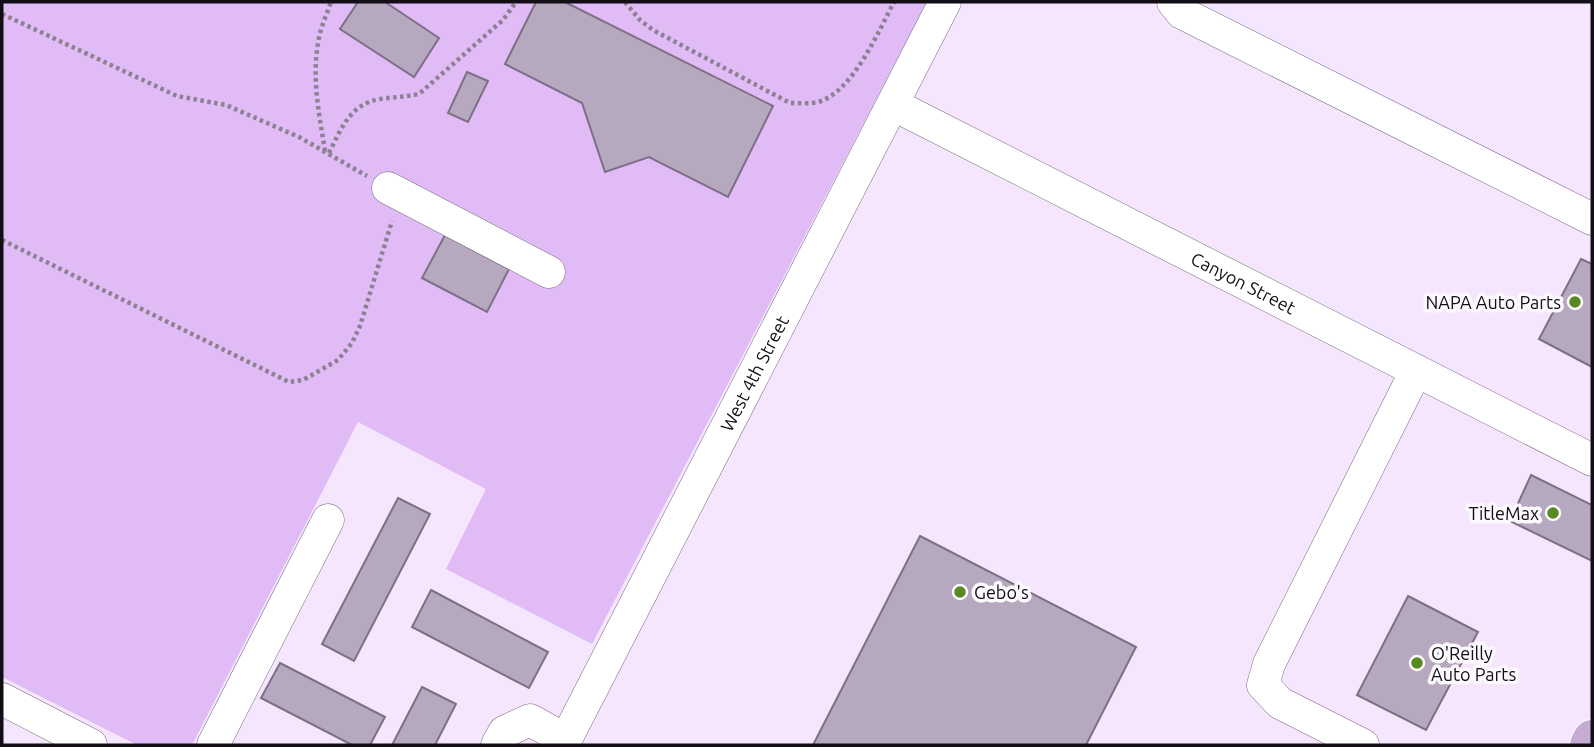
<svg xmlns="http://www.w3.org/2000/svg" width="1594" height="747" font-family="Ubuntu,sans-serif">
<rect width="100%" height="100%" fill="#f5e6fe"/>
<path fill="#e0bbf6" d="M2,2H927L592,644L446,569L486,489L358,422L192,745H137L2,677Z"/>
<g fill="#b6a8bf" stroke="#7d7086" stroke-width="2">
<path d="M358,2H385L439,38L414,77L340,29Z"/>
<path d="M536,2H565L773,106L728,197L649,157L605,172L582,103L505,64Z"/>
<path d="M467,72L488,81L468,122L448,113Z"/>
<path d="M445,235L509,269L487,312L422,278Z"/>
<path d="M1581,259L1592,264V367L1539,339Z"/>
<path d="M1531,475L1592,505V561L1510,521Z"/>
<path d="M398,498L430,514L354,661L322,644Z"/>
<path d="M920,536L1136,647L1086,745H813Z"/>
<path d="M431,590L548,652L529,688L412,627Z"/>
<path d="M1408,596L1478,632L1426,730L1357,695Z"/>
<path d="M280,663L385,717L370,745H352L261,698Z"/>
<path d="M422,687L456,704L435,745H392Z"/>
</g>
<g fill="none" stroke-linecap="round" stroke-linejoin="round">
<g stroke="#796c81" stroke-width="33">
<g id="minor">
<path d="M1173,2L1182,13L1592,219"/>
<path id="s1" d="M894,105L1592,460"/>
<path d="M388,188L549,272"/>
<path d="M2,699L91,745"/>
<path d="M213,745L328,520"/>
<path d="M497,745L504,732L530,720L566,740"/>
<path id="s2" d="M563,745L945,2"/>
<path d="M1363,745L1280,703L1263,685L1269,664L1416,371"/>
</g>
</g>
<g stroke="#fff" stroke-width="40">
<path id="major" d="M1589,745L1592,739"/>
</g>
<g stroke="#8c8192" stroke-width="4.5" stroke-dasharray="3.5 3.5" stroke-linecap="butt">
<path d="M625,2L640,20L653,30L790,103C799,103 809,104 818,102C853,92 878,32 894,2"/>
<path d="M2,14L177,96L226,105L299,137L367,176"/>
<path d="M325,151C319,113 311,76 319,38C321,26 327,14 331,2"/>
<path d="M329,153C341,129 350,104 380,99C393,97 405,97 419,94L503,20L516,2"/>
<path d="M2,240L289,382L303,380L338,360L352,343L360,326L392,221"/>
</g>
<use href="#minor" stroke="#fff" stroke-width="32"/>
<use href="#major" stroke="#c6acd5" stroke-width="38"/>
</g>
<g fill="#578a21" stroke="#fcf9fd" stroke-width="2.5">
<circle cx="1575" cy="302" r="7"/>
<circle cx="1553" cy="513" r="7"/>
<circle cx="960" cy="592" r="7"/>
<circle cx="1417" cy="663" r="7"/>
</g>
<g text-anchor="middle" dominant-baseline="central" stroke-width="7" stroke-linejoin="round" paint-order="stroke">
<g font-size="18" fill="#130e16" stroke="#fcf9fd">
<text stroke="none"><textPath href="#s1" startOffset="392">Canyon Street</textPath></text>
<text stroke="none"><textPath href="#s2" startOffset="418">West 4th Street</textPath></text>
</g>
<g font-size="18" fill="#130e16" stroke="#fcf9fd" text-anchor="end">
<text x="1561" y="302">NAPA Auto Parts</text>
<text x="1539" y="513">TitleMax</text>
<text x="974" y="592" text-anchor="start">Gebo's</text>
<text x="1431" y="653" text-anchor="start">O'Reilly<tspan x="1431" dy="21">Auto Parts</tspan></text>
</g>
</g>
<rect width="1594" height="747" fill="none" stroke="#130e16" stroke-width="7"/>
</svg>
